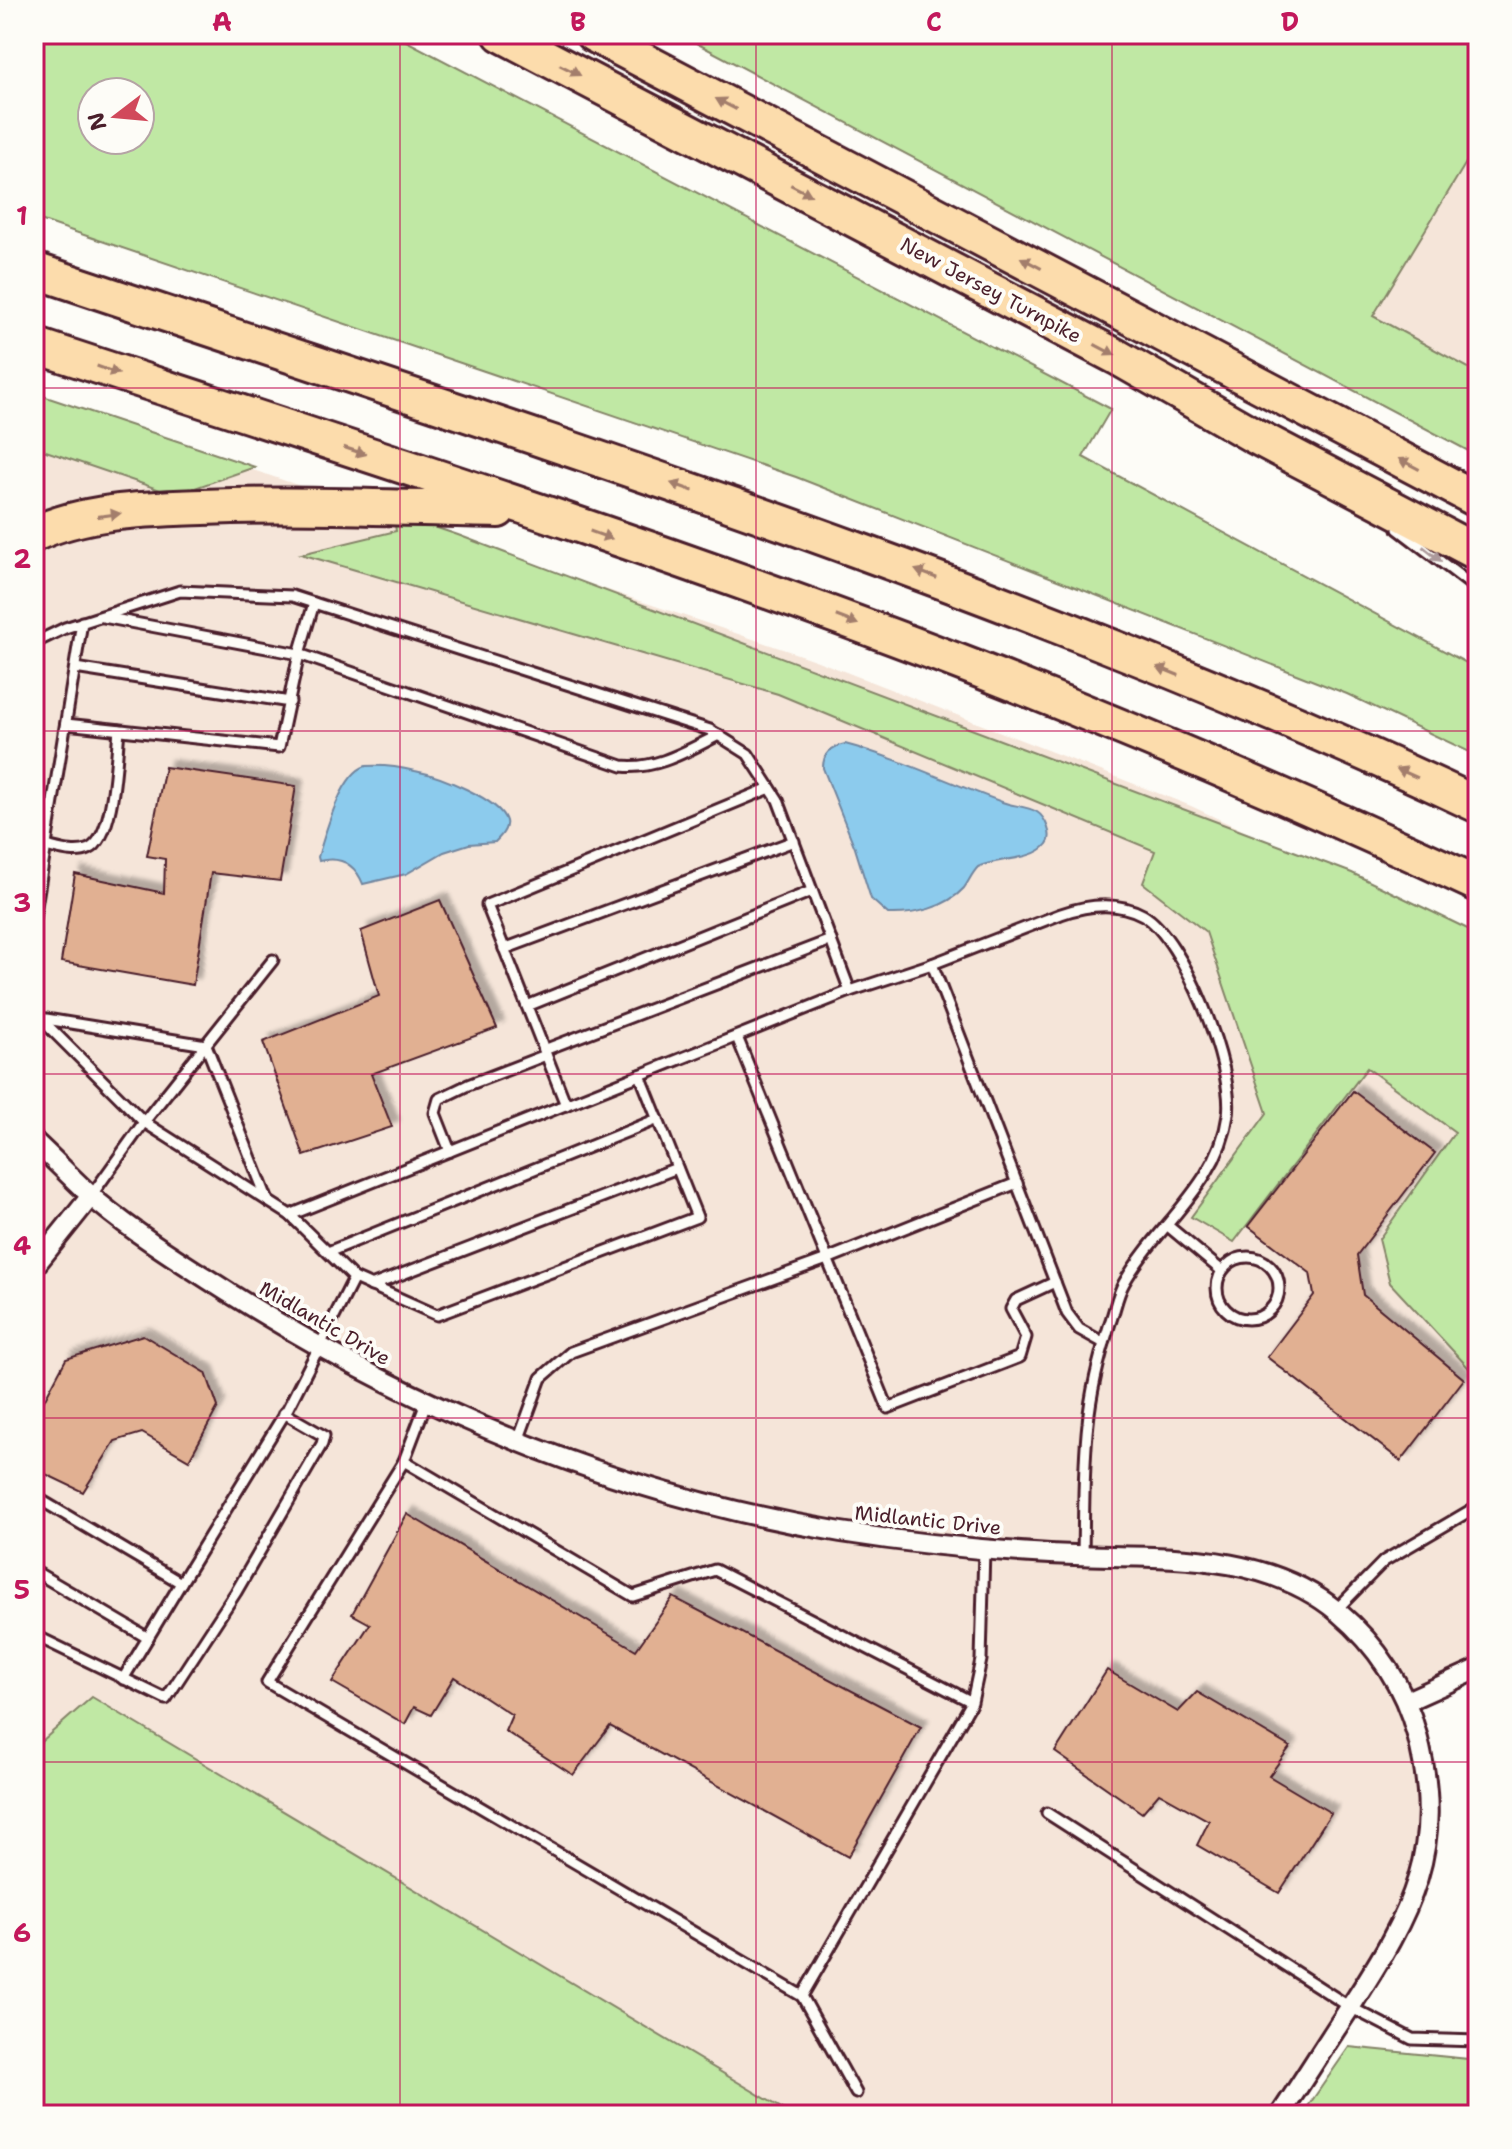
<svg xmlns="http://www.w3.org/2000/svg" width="1512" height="2149" font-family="'Shantell Sans',sans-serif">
<defs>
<filter id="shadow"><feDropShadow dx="7" dy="-7" stdDeviation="2" flood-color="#0004"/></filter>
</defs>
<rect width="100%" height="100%" fill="#fdfcf7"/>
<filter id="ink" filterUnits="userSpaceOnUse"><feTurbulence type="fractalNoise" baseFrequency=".0125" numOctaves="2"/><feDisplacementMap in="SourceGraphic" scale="16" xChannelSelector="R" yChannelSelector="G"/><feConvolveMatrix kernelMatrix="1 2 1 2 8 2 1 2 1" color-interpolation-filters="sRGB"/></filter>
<g filter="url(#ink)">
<g fill="#f5e5d9">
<path d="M1478,143V373L1373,316Z"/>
<path d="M34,396L815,660L1191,806L1478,941V1669L1401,1688L1415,1726L1423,1865L1350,2007L1264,2115H789L92,1697L34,1748Z"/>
</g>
<g fill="#c0e8a4" stroke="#858468" stroke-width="2" fill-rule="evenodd">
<path d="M34,34H393L1111,409L1083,457L1478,669V756L1347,694L796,477L34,218ZM140,92V140H92V92Z"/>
<path d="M679,34H1478V143L1373,316L1478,373V456Z"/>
<path d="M34,393L255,467L175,495L34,447Z"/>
<path d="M393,513L458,535L1352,873L1478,934V1378L1390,1283L1379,1239L1455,1132L1367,1068L1234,1242L1191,1217L1267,1113L1206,932L1143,883L1155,851L778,694L301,554L396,531Z"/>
<path d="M92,1697L793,2115H34V1748Z"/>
<path d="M1349,2047L1478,2060V2115H1302Z"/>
</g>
<g fill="#8ccbed" stroke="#72869f" stroke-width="2">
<path d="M845,744C899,758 949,783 1002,802C1012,806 1027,806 1037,812C1045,817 1054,836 1047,844C1034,861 996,858 978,867C972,873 969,881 964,888C946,908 914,915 888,914L871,899L855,848L823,768C823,753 831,747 845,744Z"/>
<path d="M366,766C382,765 399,767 415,771C437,775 500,799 506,821C508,829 500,837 495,842L469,844L444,852L406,874L363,884C355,864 340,856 319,861L318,857C325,834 341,773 366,766Z"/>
</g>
<g fill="#e1b092" stroke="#4a1f2b" stroke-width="2" filter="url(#shadow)">
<path d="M165,767L296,786L280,881L211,873L193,985L61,962L75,874L164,893L165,859L147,856Z"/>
<path d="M440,900L497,1028L371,1074L392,1127L304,1156L263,1042L379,996L361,931Z"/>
<path d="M1353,1091L1435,1153L1357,1255L1363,1295L1464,1379L1401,1461L1267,1357L1314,1295L1310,1273L1248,1226Z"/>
<path d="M143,1335L206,1373L218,1407L189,1460L142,1433L115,1441L83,1492L37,1470L34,1458V1419L66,1359Z"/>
<path d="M407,1514L636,1650L673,1597L921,1727L848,1857L610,1726L573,1775L505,1731L512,1715L454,1677L431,1715L414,1707L405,1724L332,1682L370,1624L352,1614Z"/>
<path d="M1107,1670L1178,1712L1197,1692L1290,1747L1269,1776L1331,1813L1279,1893L1197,1845L1209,1821L1159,1793L1142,1813L1055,1752Z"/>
</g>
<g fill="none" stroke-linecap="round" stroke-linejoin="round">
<g stroke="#4a1f2b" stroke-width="15">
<g id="lane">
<path d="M1398,529L1478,590"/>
<path d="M103,617L299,654L622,766C657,770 688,750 719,735"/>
<path d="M34,643L65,628L180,591L292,596L710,730L748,754L778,800L850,991"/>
<path d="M75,668L290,702"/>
<path d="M66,724L279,747L299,654L314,603"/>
<path d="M46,846C59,849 76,855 89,849C115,837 116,757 119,730"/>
<path d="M34,919L82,622"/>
<path d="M504,949L794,841"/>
<path d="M932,964L1067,1313L1079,1329L1104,1343"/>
<path d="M527,1006L812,891"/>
<path d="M34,1012L144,1122L290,1215L354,1278L288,1408L181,1583L34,1496"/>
<path d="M40,1018L206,1045L268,1201"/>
<path d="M737,1037L888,1408L1020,1357L1026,1337L1011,1309L1016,1300L1055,1282"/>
<path d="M544,1050L831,940"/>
<path d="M566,1105L487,905L770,788"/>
<path d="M450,1151L435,1113L439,1099L468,1085L546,1055"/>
<path d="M91,1196L144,1122L273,960"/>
<path d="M290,1215L850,991L932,964L1061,914C1087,905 1117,901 1143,915C1184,938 1235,1070 1228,1115C1219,1184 1156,1226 1124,1283C1117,1295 1115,1310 1110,1323C1100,1355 1091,1390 1088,1423C1083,1467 1084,1512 1083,1556"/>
<path d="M1168,1226L1222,1271"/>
<path d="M328,1252L658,1119"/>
<circle cx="1248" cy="1288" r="31"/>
<path d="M354,1278L437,1315L697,1217L640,1075"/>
<path d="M371,1286L677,1168"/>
<path d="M518,1441L541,1378L571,1352L827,1259L1017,1183"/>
<path d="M404,1461L426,1403"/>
<path d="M34,1571L148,1638"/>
<path d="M1336,1610L1384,1561L1478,1506"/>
<path d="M34,1635L166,1699L236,1592L322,1444L324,1436L284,1413"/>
<path d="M123,1679L181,1583"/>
<path d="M972,1702L715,1570L633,1596L404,1461L267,1682L802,1996L972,1702L981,1660L984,1549"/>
<path d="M1047,1813L1350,2007L1412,2039L1478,2041"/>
<path d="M802,1996L856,2093"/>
</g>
</g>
<g stroke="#4a1f2b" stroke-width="24">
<g id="street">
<path d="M34,1141C56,1161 76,1183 99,1203C140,1237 186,1265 231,1294C419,1412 621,1496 841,1532C910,1543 980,1550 1050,1554C1146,1560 1258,1545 1338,1612C1377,1645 1404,1686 1417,1735C1447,1849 1411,1913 1351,2006C1327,2042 1304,2079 1280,2115"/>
<path d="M34,1267L91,1196"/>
<path d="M1407,1701L1478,1669"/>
</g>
</g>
<g stroke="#4a1f2b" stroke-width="40">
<g id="highway">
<path d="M501,34L1117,357L1253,435L1478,553"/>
<path d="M593,34L1478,500"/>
<path d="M34,270C521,433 1013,586 1478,805"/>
<path d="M34,345C348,448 664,548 972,667C1143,734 1312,807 1478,884"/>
<path d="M34,534C85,510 147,509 203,507C301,503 399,508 498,510"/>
</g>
</g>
<use href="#lane" stroke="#fdfcf7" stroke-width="9"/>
<use href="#street" stroke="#fdfcf7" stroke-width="18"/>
<use href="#highway" stroke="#fcdcac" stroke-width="34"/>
</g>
<defs><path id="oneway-solid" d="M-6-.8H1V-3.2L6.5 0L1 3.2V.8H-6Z" transform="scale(2)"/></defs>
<g fill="#a37e6c">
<use href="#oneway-solid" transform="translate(570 70) rotate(27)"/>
<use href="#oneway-solid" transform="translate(726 104) rotate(-152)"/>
<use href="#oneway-solid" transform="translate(801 190) rotate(27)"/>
<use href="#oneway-solid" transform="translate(1031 263) rotate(-152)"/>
<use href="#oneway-solid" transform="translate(1105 350) rotate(28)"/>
<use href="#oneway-solid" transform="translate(108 370) rotate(19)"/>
<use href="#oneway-solid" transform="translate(355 451) rotate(18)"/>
<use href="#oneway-solid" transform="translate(1409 464) rotate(-152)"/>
<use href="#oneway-solid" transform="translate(682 487) rotate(-161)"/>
<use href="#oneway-solid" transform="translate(109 515) rotate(-8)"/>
<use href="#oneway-solid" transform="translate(601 535) rotate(19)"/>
<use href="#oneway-solid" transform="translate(926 574) rotate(-159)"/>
<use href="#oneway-solid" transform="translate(847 620) rotate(21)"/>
<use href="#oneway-solid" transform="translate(1168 671) rotate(-158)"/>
<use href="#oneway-solid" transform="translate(1407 773) rotate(-156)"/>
</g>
<use fill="#ac999b" href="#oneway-solid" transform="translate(1432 554) rotate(38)"/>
</g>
<path fill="none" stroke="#c2185b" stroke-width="2" stroke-opacity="0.55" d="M400,34V2115M756,34V2115M1112,34V2115M34,388H1478M34,731H1478M34,1074H1478M34,1418H1478M34,1762H1478"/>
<g text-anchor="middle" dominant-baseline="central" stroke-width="8" stroke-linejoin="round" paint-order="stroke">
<g font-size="20" fill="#4a1f2b" stroke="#fdfcf7">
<text transform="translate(991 290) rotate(28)">New Jersey Turnpike</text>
<text transform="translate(325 1323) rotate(30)">Midlantic Drive</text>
<text transform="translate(928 1520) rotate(6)">Midlantic Drive</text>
</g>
</g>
<rect width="1512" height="2149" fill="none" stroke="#fdfcf7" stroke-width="88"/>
<g transform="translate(116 116) rotate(254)"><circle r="38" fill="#fdfcf7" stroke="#b5a4a5" stroke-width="2"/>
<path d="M0-6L14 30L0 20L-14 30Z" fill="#d1495b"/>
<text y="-12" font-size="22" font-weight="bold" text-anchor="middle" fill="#4a1f2b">N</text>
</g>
<rect x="44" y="44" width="1424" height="2061" fill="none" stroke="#c2185b" stroke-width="3"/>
<g font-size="26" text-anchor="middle" font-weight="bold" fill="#c2185b">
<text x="222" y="31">A</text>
<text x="578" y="31">B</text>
<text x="934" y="31">C</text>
<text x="1290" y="31">D</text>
<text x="22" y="225">1</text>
<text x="22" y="568">2</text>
<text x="22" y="912">3</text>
<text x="22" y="1255">4</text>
<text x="22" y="1599">5</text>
<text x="22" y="1942">6</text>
</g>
</svg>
